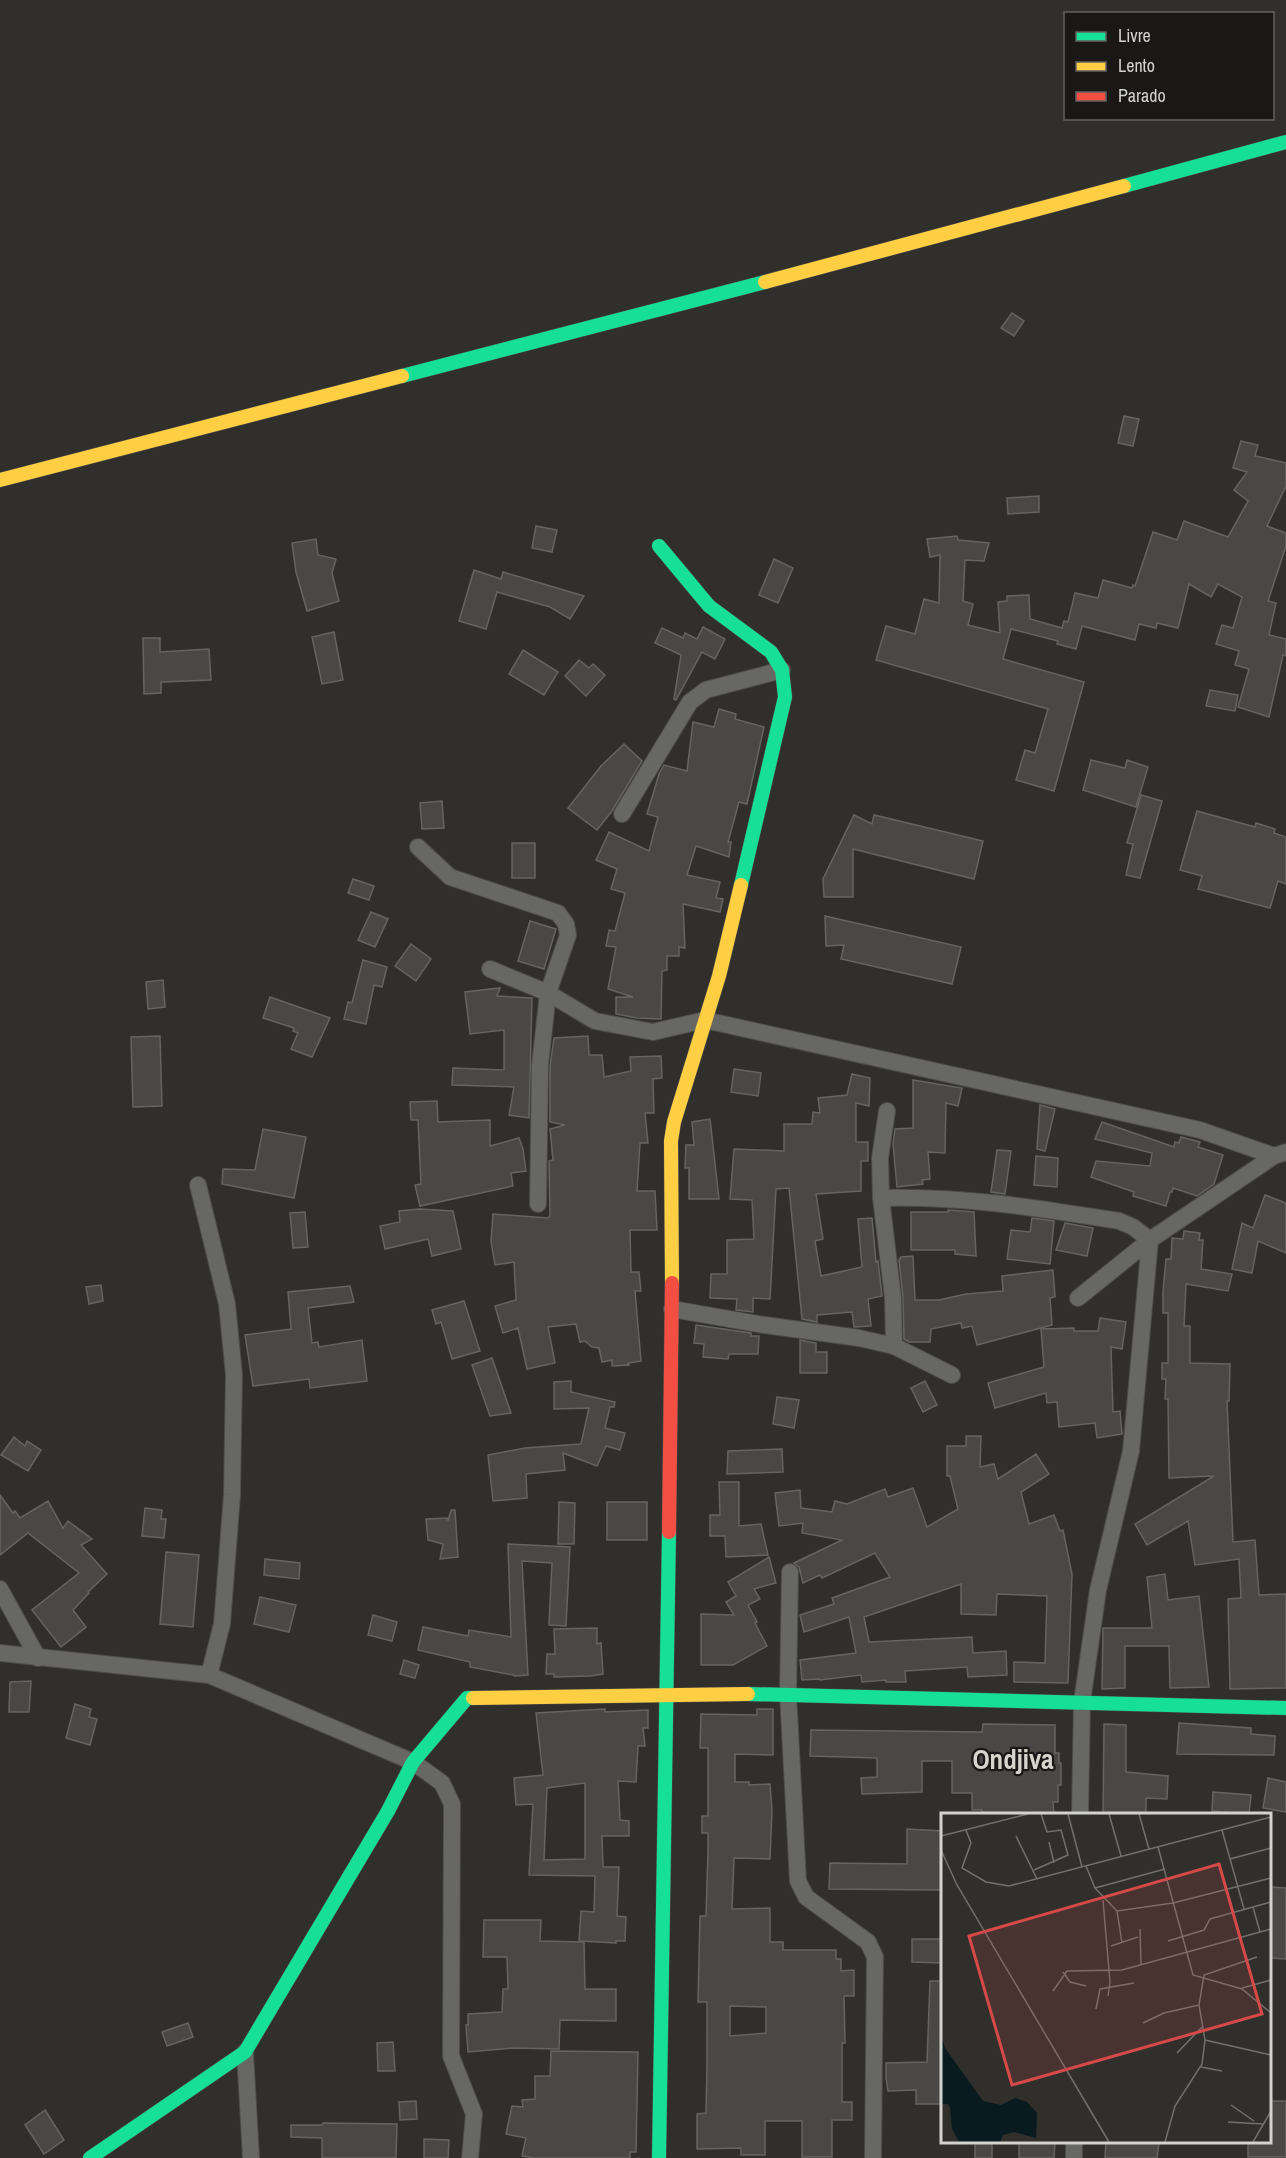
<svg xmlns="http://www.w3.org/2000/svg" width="1286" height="2158" font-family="'Archivo Narrow',sans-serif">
<rect width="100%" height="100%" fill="#302f2c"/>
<g fill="#494846" stroke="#656461" stroke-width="1.5" fill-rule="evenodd">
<path d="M1012,313L1024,321L1014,336L1001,328Z"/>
<path d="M1124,416L1139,419L1133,446L1118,443Z"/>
<path d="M1241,441L1258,445L1255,456L1286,463V486L1267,526L1286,533V546L1268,601L1276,603L1269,635L1286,639V656L1283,655L1269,717L1238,707L1249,669L1235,665L1239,651L1216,644L1222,625L1233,628L1242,597L1218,584L1211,597L1189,584L1178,628L1157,623L1156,628L1139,624L1135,640L1082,626L1076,649L1057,644L1058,641L1011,629L1003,659L1084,682L1054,791L1016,780L1025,750L1035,753L1048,709L876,660L886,626L915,634L924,599L939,603L940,555L930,557L927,539L957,536L958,540L989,543L984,561L965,560L963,601L973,604L968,625L1000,633L998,602L1007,601V596L1029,595L1030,619L1062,628L1064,621L1068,622L1075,593L1098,598L1103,580L1132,588L1133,585L1135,586L1153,532L1177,540L1184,521L1228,537L1248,501L1234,490L1247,472L1233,468Z"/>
<path d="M1039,496V512L1008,514L1007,498Z"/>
<path d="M536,526L557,530L552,552L532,548Z"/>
<path d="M316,539L318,555L336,559L332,573L339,601L307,611L296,572L292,543Z"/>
<path d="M774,559L793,568L778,603L759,595Z"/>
<path d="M474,570L501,579L503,572L584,596L570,619L550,607L497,592L486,629L459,621Z"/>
<path d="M703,627L725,639L715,659L702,652L676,700L674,699L681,655L655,643L662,628L683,638L685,633L697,639Z"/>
<path d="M334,632L343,680L322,684L312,637Z"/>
<path d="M143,638H160V652L209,649L211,680L161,682V693L144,694Z"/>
<path d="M523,650L558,672L544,695L509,674Z"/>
<path d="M579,660L589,668L593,664L605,675L586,696L565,676Z"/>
<path d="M1210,690L1238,695L1235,711L1206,706Z"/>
<path d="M719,709L736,714L735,719L764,727L747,804L739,802L728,842H731L729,857L696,846L687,875L720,882L716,898L723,899L720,912L683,904L685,948L679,947V956H667V970L662,971L661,1019L637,1018L616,1014V997H633L608,989L616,947L606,946L609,930L615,931L625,893L611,889L617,869L596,860L609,832L649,851L658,817L647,814L659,774L664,765L687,771L693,722L714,727Z"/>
<path d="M624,744L642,761L612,811L597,830L568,808L601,766Z"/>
<path d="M1091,760L1125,768L1127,760L1148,767L1136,807L1083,790Z"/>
<path d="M1141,795L1162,801L1140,878L1126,875L1133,844L1127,843Z"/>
<path d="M442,801L444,828L422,829L420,803Z"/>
<path d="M1197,811L1255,827L1256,823L1275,829L1274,833L1286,837V884L1278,881L1270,908L1198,889L1202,876L1180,870Z"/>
<path d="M854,815L872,824L874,815L983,841L974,879L853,849V897H824L823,879Z"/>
<rect x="512" y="843" width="23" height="35"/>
<path d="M353,879L374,886L369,900L348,893Z"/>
<path d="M371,912L388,919L375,947L358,940Z"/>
<path d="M825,916L961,947L952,984L841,959L844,945L826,946Z"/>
<path d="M530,921L556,929L544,969L518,961Z"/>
<path d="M411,944L431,959L416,981L395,966Z"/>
<path d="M363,960L387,967L382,987L374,985L366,1024L344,1019L348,1002L352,1003Z"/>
<path d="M163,980L165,1007L148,1009L146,982Z"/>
<path d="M500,988L497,996L532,998L529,1118L509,1115L514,1087L452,1085L453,1068L504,1070V1030L470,1034L465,992Z"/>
<path d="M270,997L330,1018L312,1057L291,1049L298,1033L293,1031L294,1028L263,1018Z"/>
<path d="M160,1036L162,1106L133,1107L131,1037Z"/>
<path d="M588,1036L589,1055H602L604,1077L631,1071L630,1057L661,1056L662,1078L653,1079L654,1113H645L648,1143H640L637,1191H655L657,1230H630L631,1272H639L641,1291H635L641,1361L628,1363L629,1365L612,1366V1360L602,1362L599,1348L592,1347L585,1341L580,1342L576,1324L548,1327L555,1363L527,1369L518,1328L503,1333L495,1306L516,1300L514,1262L495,1265L491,1241L493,1214L548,1218L550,1216L549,1161L553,1160L550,1129L565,1125L550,1122V1066L554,1038Z"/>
<path d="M734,1069L761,1073L758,1096L731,1092Z"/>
<path d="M852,1074L870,1078L869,1106L856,1103V1142H868V1161H861V1191L816,1194L823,1239L815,1241L821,1276L862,1267L858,1219L872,1218L876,1262L878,1261L882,1296L868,1299L871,1326L854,1327L852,1312L817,1315V1322L802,1319L789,1188L776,1189L770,1299L753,1298V1312L736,1310L737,1299L710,1298L711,1274H727V1240L754,1239L752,1200L730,1199L734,1149L784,1151V1124H812L813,1112L820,1113L818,1098L847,1095Z"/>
<path d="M913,1080L962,1088L958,1106L946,1103L945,1153L928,1152L930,1179L922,1180L923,1184L897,1187L893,1144L895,1129L913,1128Z"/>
<path d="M437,1101L438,1122L490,1120V1146L519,1138L523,1149L526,1171L511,1173L513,1186L420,1206L415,1185L421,1184L418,1120H411L410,1102Z"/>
<path d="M1040,1105L1055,1109L1045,1151L1037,1149Z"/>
<path d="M710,1119L719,1199H689V1168H685L686,1145H694L692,1122Z"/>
<path d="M1102,1122L1174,1147L1175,1142L1179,1143L1181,1137L1200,1142L1198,1147L1223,1155L1214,1184L1197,1196L1173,1188L1172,1192H1170L1166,1206L1133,1196L1134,1192L1091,1177L1096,1161L1150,1166L1152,1153L1095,1139Z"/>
<path d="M263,1129L306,1137L294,1198L222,1184L223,1169L255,1170Z"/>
<path d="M997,1150L1011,1151L1005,1194L991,1192Z"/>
<path d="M1036,1156L1058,1158L1057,1187L1034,1185Z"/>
<path d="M1265,1195L1286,1203V1253L1258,1241L1252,1273L1232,1269L1242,1223L1253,1228Z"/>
<path d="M419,1209L453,1211L461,1249L432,1256L428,1239L385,1249L380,1226L400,1222L399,1211Z"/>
<path d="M948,1210L974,1212L976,1256L955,1254V1250H911V1212H948Z"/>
<path d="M305,1212L308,1247L293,1248L290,1213Z"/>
<path d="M1032,1218L1054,1221L1050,1264L1007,1259L1011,1230L1030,1232Z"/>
<path d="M1065,1223L1093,1228L1087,1256L1056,1250Z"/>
<path d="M1184,1231L1200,1233L1199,1240H1203L1201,1269L1232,1274L1228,1291L1186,1284L1184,1326H1190V1363L1230,1364L1229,1401H1227L1233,1542L1255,1540L1259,1595L1286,1594V1688L1230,1689L1228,1599L1241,1598L1239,1559L1195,1565L1188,1521L1147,1545L1135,1524L1214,1476L1169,1478L1168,1399H1165L1166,1379H1162V1363H1168V1313H1163V1292L1166,1259H1171L1172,1238L1183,1239Z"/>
<path d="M913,1256L915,1300H939L966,1294L1003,1291L1002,1276L1053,1270L1055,1297L1050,1298L1052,1325L977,1345L972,1326L962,1328L961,1323L931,1329L930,1342H909L904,1339L903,1298L899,1260L901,1257Z"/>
<path d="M101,1285L103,1301L89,1304L86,1287Z"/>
<path d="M350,1286L354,1302L308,1308L312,1343L318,1342L319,1347L362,1340L367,1381L310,1388L309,1379L253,1386L245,1335L291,1329L288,1292Z"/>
<path d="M464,1301L480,1351L452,1359L441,1322L436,1324L432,1310Z"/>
<path d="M1100,1318L1126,1322L1122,1349L1111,1347L1113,1412L1120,1411L1122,1434L1097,1438L1095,1423L1059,1427L1057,1402L1047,1403L1046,1393L995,1408L988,1383L1044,1367L1041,1329L1074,1328V1331H1098Z"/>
<path d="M696,1325L751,1333V1336H759L758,1354H729L728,1359L703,1357L704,1344L694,1343Z"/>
<path d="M800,1340L816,1343V1352H827V1373H800Z"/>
<path d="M492,1358L511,1413L490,1416L472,1365Z"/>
<path d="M571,1381V1392L615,1402L614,1407H610L605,1428L625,1433L620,1450L606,1446L597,1466L563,1453L565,1470L526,1474L527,1498L493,1501L488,1455L525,1448L581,1444L589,1408L554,1409V1382Z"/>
<path d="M925,1381L937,1405L923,1412L911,1388Z"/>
<path d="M777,1397L799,1400L794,1428L773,1424Z"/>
<path d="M966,1436H981L980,1467L994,1464L998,1479L1036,1454L1049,1474L1021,1492L1029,1524L1054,1515L1060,1531L1063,1530L1072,1574L1068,1683L1014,1682V1662L1045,1663L1047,1596L997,1594L996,1615L961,1614V1584L864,1617L869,1642L972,1637L973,1653L1006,1651L1007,1675L968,1677L967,1667L905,1671L906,1682H886V1680L862,1682L861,1675L820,1680L819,1679L802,1680L800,1660L856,1653L849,1617L804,1632L800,1615L834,1604L832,1598L890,1577L875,1553L822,1578L820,1575L803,1583L799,1567L794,1563L842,1540L802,1533L803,1523L779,1526L775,1493L800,1490L801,1508L832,1512L835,1501L847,1504L885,1489L888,1497L913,1488L927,1527L958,1509L950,1476H947V1446H966Z"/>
<path d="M14,1437L25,1446L27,1441L41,1450L28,1471L1,1455Z"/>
<path d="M782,1449L783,1472L727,1474L728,1451Z"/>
<path d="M719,1482H739V1526L761,1524L768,1555L726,1557L725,1536H710V1515H720Z"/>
<path d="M0,1495L13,1513L15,1511L20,1518L48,1501L63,1528L68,1521L92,1539L81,1545L107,1574L88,1592L89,1593L73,1610L86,1627L61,1647L32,1610L79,1573L28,1533L0,1555Z"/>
<path d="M559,1502L575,1503L574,1544H558Z"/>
<rect x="607" y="1502" width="40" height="38"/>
<path d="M145,1508L162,1510L161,1519H166L164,1538L142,1536Z"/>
<path d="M451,1510H455L458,1557L440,1559L443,1544L428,1540L426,1519L448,1518V1521Z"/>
<path d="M508,1544L570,1547L566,1626L549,1625L552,1563L522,1561L528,1675L514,1676L513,1675L470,1667V1662L418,1650L423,1627L468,1636L469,1630L511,1637Z"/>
<path d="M166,1552L199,1555L193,1627L160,1624Z"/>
<path d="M769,1557L776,1583L754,1589L760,1599L748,1605L757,1622L755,1623L767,1646L733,1665H701V1614L734,1615L726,1602L736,1596L728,1582Z"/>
<path d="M265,1559L300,1563L299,1579L264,1575Z"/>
<path d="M1165,1574L1168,1600L1199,1596L1209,1687L1170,1688L1169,1646H1125V1688L1102,1689L1103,1628H1152L1147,1577Z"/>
<path d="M260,1597L296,1605L289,1632L254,1624Z"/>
<path d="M373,1615L397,1622L392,1641L368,1635Z"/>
<path d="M597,1628V1644L601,1643L603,1674L590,1676L554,1677V1674H546L547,1654H555L554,1629Z"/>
<path d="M404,1660L419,1665L415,1678L400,1674Z"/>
<path d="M31,1681L29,1712H9L10,1682Z"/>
<path d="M75,1704L91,1709L89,1717L97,1719L90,1745L66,1738Z"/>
<path d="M605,1709V1712L648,1710V1728H643L645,1746H638L636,1782L618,1781L620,1820L629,1821V1836H602L603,1867H619L617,1916L626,1917L625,1941H616V1943L579,1941L581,1911L594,1912L595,1876L529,1875L533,1804L516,1805L514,1778L543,1775L536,1713ZM585,1783V1859L544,1860L547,1788Z"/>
<path d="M757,1709H773V1755L735,1754V1782H749V1785L770,1784L772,1810L770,1859L734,1858L732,1909L770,1908V1942H783V1950H836V1959H841V1971L854,1970V1996H844L845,2043H842V2102H852V2120H832V2157H802V2121H765V2155H741V2148L697,2149V2114L706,2113L707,2064V2002H698L700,1916H706L708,1851V1833H702V1816H708V1748H700L701,1714L757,1715ZM730,2006L766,2007V2033L730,2036Z"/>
<path d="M1179,1723L1251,1728V1734L1275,1736L1274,1755L1177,1754Z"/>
<path d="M983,1724L1055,1725V1753H1059V1763H1061V1785H1058V1802H1053L1054,1815H982V1810H972V1793H952V1761H922V1792L862,1794L861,1778L877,1777V1758L810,1756L811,1730L982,1732Z"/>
<path d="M1104,1724L1126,1725V1772L1168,1776L1167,1799L1146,1798V1815H1103Z"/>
<path d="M1268,1778L1286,1782V1812L1263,1808Z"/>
<path d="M1213,1792L1251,1795L1249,1814L1212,1811Z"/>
<path d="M907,1829L942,1831V1890L829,1889L830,1863L907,1864Z"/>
<path d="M1269,1887L1286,1888V1959L1269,1958Z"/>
<path d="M484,1920H541L540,1941L584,1942L585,1989H616V2021L560,2020L559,2049L513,2048L468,2052L466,2025H468V2014L502,2012L503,1989H508L507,1957H483Z"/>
<path d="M912,1939H942V1963L912,1962Z"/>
<path d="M930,1981H942V2104H916V2090L888,2091L886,2078V2063L927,2062Z"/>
<path d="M188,2023L193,2037L167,2046L162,2032Z"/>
<path d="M393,2042L395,2071H378L377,2043Z"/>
<path d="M551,2051L638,2052L636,2152H630V2158H534L522,2156L526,2138L506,2134L512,2106L523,2107L522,2100L535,2099V2076H550Z"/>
<path d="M416,2101L417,2119L400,2120L399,2102Z"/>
<path d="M1269,2101H1286V2157H1248V2142H1269Z"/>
<path d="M45,2110L64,2140L44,2154L25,2125Z"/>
<path d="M323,2123L397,2124L396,2158H322V2138L291,2137V2125H322Z"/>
<path d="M424,2139L449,2140L448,2158H424Z"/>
<rect x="975" y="2142" width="17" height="16"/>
<path d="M1019,2142H1055L1054,2158H1019Z"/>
<path d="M1106,2142H1159L1157,2158H1105Z"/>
</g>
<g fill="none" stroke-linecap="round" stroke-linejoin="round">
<g stroke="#4d4c49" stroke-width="18">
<g id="street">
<path d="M622,814L690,702L706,690L782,670"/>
<path d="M418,847L450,877L558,913L566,924L568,935L548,993L540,1065L538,1204"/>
<path d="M490,969L548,993L595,1021L653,1032L705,1020L1200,1130L1274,1156"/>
<path d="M887,1111L880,1158L881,1198L893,1298L894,1346"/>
<path d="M198,1185L227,1304L234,1375L232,1495L222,1624L209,1675"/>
<path d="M881,1198C964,1196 1038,1208 1119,1221L1133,1227L1150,1240L1078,1298"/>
<path d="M672,1309L758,1324L859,1338L894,1346L952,1375"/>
<path d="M790,1572L788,1694L798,1881L806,1897L868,1942L875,1957L873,2158"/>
<path d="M0,1589L38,1658"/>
<path d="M0,1653L209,1675L413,1762L442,1783L452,1804L451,2056L474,2114L470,2158"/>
<path d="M1080,1814L1082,1702L1098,1590L1131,1451L1150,1240L1274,1156L1286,1152"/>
<path d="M245,2052L251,2158"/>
<path d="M1074,2158V2142"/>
</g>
</g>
<g stroke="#4d4c49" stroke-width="15">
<g id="fast">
<path d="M1124,186L1286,142"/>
<path d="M402,376L765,282"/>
<path d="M659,546L709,606L771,652L782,670L785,697L741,885"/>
<path d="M748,1694L1286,1708"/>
<path d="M90,2158L245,2052L388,1811L413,1762L467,1698H473"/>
<path d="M659,2158L669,1532"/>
</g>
</g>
<g stroke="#4d4c49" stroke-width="15">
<g id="slow">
<path d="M765,282L1124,186"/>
<path d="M0,480L402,376"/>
<path d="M672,1283L671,1141L674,1122L719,976L741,885"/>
<path d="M473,1698L748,1694"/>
</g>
</g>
<g stroke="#4d4c49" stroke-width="15">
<path id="jam" d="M669,1532L672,1283"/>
</g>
<use href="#street" stroke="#676765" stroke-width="16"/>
<use href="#fast" stroke="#16e098" stroke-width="14"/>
<use href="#slow" stroke="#ffcf43" stroke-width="14"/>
<use href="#jam" stroke="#f24e42" stroke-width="14"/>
</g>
<g text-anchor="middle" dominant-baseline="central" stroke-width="4.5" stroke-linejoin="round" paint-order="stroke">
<g font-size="27" font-weight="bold" fill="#d6d5cd" stroke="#191816">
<text x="1013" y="1759">Ondjiva</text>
</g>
</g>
<g transform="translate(941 1813)">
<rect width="330" height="330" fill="#302f2c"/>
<path d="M0,222L4,235L42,288L60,292L74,285L86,289L96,300L95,325L73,319L62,322L59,329H18L11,316L9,295L7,291H0Z" fill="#0a1b1f"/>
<path fill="none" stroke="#71706d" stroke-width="1.5" d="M127,1L141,54M168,1L180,43M198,1L208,36M25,17L30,30L21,55L45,69L68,73L330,4M281,17L303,96M0,23L87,1M75,23L96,66M108,29L113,50M217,34L252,162L301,176L330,200M0,37L16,72L168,329M289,46L330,35M145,53L154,75L176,98L232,90L330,65M93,57L127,42L120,17L106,19L100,1M154,75L224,56M162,87L169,169L167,183M312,94L319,119M176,98L181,130M199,116L200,151M227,128L263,117L269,106L330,89M170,133L197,124M122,159L129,169L145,173M301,175L330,167M112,178L126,158L181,157L330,116M155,196L159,176L193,170M202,210L223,200L258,192M264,227L330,242M236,240L262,213M260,254L281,258M290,292L313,308M287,309L322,311M224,329L234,293L261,251L264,227L258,192L263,162L316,144M312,329L330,298"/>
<path fill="#d54a49" fill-opacity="0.15" stroke="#d54a49" stroke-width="3" d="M278,51L321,201L71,272L28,123Z"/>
<rect width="330" height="330" fill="none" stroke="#d2d2ce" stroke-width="3"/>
</g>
<rect x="1064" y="12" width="210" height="108" fill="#191816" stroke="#636260" stroke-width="1.5"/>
<rect x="1076" y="32" width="30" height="9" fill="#16e098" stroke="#636260" stroke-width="1.5"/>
<text x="1118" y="42" font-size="18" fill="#d2d2ce">Livre</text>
<rect x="1076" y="62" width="30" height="9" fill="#ffcf43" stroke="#636260" stroke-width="1.5"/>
<text x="1118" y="72" font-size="18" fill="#d2d2ce">Lento</text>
<rect x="1076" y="92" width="30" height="9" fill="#f24e42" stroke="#636260" stroke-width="1.5"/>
<text x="1118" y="102" font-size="18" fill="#d2d2ce">Parado</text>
</svg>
